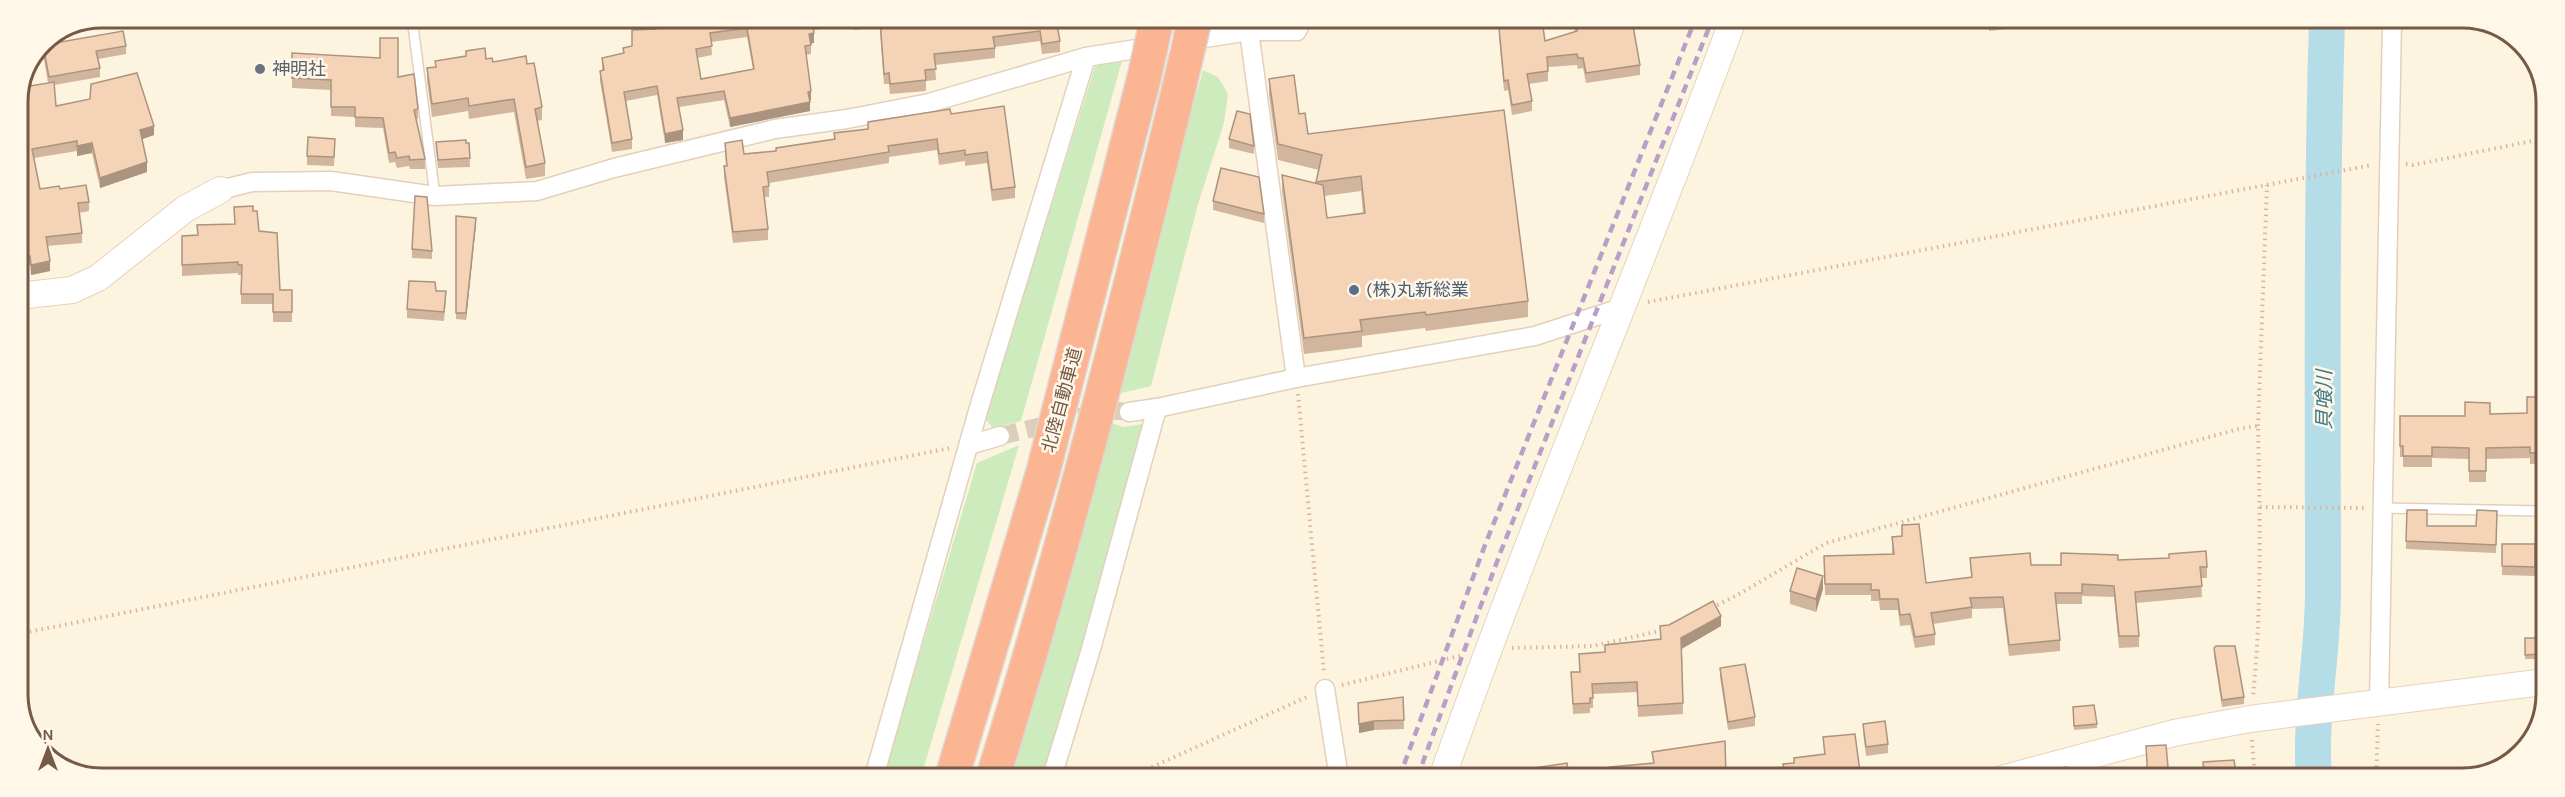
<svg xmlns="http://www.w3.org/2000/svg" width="2565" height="797" font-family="Karla,'Noto Sans JP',sans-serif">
<rect width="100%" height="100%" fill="#fdf4e0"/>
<g fill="#ceebbe">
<path d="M1122,61L1021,421L993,428L985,419L1095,66Z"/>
<path d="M1203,70L1218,77L1228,94L1224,123L1198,204L1151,386L1113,395L1115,382Z"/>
<path d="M1108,422L1124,427L1143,424L1083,648L1043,777H1012Z"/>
<path d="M1019,445L921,777H883L977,463Z"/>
</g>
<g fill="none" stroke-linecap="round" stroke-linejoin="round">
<path stroke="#b4dde8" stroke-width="36" d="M2314,779C2309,717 2323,655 2323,593C2323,402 2321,211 2327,21"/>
<path stroke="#dbceba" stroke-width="18" stroke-dasharray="18 9" stroke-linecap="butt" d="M1000,436L1109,410L1129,412"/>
<g stroke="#e2d0bc" stroke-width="12">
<g id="lane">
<path d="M412,18L435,196"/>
<path d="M2383,508L2545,511"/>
<path d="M18,692L19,702"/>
</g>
</g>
<g stroke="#e2d0bc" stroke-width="21">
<g id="street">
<path d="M1249,31L1296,378"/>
<path d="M220,190L252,182L331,181L435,196L537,191L614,168L775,129L847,119L929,103L1086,57L1249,31H1297L1303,19"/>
<path d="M1129,412L1157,408L1296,378L1535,336L1624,307"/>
<path d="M969,445L1000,436"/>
<path d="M1325,689L1339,778"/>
<path d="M2379,703L2392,21"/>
<path d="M874,777L978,411L1086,57"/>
<path d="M1052,777L1091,649L1157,408"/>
</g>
</g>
<g stroke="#e7d2b9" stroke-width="28">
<g id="secondary">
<path d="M18,296L72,290L98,278L185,209L220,190"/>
<path d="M1442,778C1532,522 1639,274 1733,20"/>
<path d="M2005,778L2174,733L2250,719L2544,682"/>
</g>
</g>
<g stroke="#ded7d3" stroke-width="36">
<g id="highway">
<path d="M952,777L1043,472L1144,78"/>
<path d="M993,777C1064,550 1123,319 1179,88"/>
</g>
</g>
<g stroke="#d9b69a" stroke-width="4" stroke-dasharray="1.5 4.5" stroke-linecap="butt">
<path d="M2406,164L2413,165L2547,138"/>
<path d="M1648,302L2372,165"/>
<path d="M1298,394L1324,673"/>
<path d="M2258,426L2267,185"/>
<path d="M2260,507L2364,508"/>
<path d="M1712,608L1741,593L1826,543L2242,428L2258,426C2260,516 2262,607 2253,696"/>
<path d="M18,634L950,448"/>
<path d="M1512,648L1593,646L1664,630"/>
<path d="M1342,685L1463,655"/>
<path d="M2252,740L2255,779"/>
<path d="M1130,777L1309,696"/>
<path d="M2376,779L2378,724"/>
</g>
<use href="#lane" stroke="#fff" stroke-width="9"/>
<use href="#street" stroke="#fff" stroke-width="18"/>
<use href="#secondary" stroke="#fff" stroke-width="26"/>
<use href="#highway" stroke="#fcb593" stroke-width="33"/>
<g stroke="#b79fc7" stroke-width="4.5" stroke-dasharray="9 6" stroke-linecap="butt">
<path d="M1399,778L1485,545L1695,20"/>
<path d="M1417,778L1501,551L1712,20"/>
</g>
<g stroke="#ded7d3" stroke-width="36" stroke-linecap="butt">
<g id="highway-bridge">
<path d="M1144,78L1157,19"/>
<path d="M1179,88L1195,19"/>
</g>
</g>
<use href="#highway-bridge" stroke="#fcb593" stroke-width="33"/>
</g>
<g fill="#d2b59d" fill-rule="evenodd">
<path d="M653,19H877V27L854,30L853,25L813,30L814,43H811V54L806,55L811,100H810V111L730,127L724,100L679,107L683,140L665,143L657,95L626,101L632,139V149L612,152L600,81V71H602V58L623,54V48L632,46L655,29ZM747,37L753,69L701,79L697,58L712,55L711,42Z"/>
<path d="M879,19H1056L1060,41V52L1042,54L1040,41L995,47V58L935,65L936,80L926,81V91L890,94L889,84H884Z"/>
<path d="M1503,20H1542L1545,41L1575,32L1573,20H1632L1640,65V75L1586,83L1583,68L1578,69L1577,65L1548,67V81L1529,84L1532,101V111L1512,115L1508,90L1504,91L1499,38V28L1504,27Z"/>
<path d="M1988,20H2030V26L1989,31Z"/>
<path d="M43,45L126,46V54L98,59L100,68V77L54,85L56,106L154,135L142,139L147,172L100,188L92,153L77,156V151L34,158L40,189H60L89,202V211L79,213L82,233V243L47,246L50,271L31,275L30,265L18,267V102L48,83L43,54Z"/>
<path d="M466,51L493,62L527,64L542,107V120L537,121L545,163V176L526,179L514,112L469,119L468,111L432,117L427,81V68L435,67V61L466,56Z"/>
<path d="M292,53L398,77L418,109V119H416L425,159V169H410L409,166L397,168L395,162L389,163L383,128L355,127V117L331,116V90L292,88Z"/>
<path d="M1269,79L1299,114L1308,134L1528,301V317L1426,331L1425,328L1362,336V347L1304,354L1282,191V175L1316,183L1319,170L1278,160L1269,95ZM1361,191L1363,214L1327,218L1324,196Z"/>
<path d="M1004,106L1015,187V198L992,201L987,163L965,166V161L939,165L937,150L889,157V163L769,183V197H765L768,229V240L733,243L724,177V166H726L725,143L744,154L776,151L834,139V133L868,129V122L951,114Z"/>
<path d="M1229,139L1254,146V154L1229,148Z"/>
<path d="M436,142L469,143L470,167L438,168Z"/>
<path d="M335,148L334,166L307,165V156Z"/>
<path d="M1213,201L1264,214V223L1213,210Z"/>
<path d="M253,211L259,231L280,290H292V322H273V304H241V275H238V273L182,276V236L197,235V225L234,224Z"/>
<path d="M456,216L476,224L466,320L456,319Z"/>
<path d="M412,249L432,251V259L412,258Z"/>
<path d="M436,291L446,299L444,321L407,318V309Z"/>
<path d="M2545,397V463L2530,464V458L2486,459V482H2469V459L2432,458V467H2403V457H2400V416H2465L2490,414L2527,413Z"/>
<path d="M2407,510L2427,526H2476L2497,511L2496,553L2406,549Z"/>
<path d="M1892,537L1926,583L1971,577L1970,558L2031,565H2061L2118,560L2207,567V578H2201L2202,597L2136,603L2139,636V647L2119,648L2114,597L2082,596V604H2056L2060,640V651L2009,656L2003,608L1972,609V618L1933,624L1935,634V645L1915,648L1910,625L1900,626L1898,610H1880L1879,601H1871V595H1825L1824,556L1892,554Z"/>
<path d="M2502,544H2535V576L2502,575Z"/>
<path d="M1823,589L1816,612L1790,604V591Z"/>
<path d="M1660,626H1721L1682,649L1683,714L1638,717L1637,692L1593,694V708H1590V713L1573,714L1571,672H1579V654L1605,652L1660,639Z"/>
<rect x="2525" y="638" width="18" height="21"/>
<path d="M2214,648L2244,697V704L2222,707L2214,656Z"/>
<path d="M1720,668L1755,717V726L1728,730L1720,677Z"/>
<path d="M1403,697L1404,729L1374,730L1359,733L1358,703Z"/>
<path d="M2073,707L2097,724V728L2074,730Z"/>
<path d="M1863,724L1888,744V753L1866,756L1863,732Z"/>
<path d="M1823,737L1860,772V778H1784L1783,764L1794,763L1824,754Z"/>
</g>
<g fill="#ab947f">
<path d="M814,33V43L809,44V34Z"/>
<path d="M811,91V100L808,101V92Z"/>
<path d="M810,102V111L730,127V118Z"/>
<path d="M154,126V135L140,140V130Z"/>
<path d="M683,130V140L665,143V134Z"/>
<path d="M92,143V153L77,156V146Z"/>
<path d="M147,162V172L100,188V178Z"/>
<path d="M476,218V224L466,320V313Z"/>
<path d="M50,261V271L31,275V265Z"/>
<path d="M1823,576V589L1816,612V599Z"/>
<path d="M1721,616V626L1681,649V638Z"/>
<path d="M1374,721V730L1359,733V724Z"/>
</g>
<g fill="#f4d3b6" stroke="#ab947f" stroke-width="1.5" fill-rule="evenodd">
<path d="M655,19H830L812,21L814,33L809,34L811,45L805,46L811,91L808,92L810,102L730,118L724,91L677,98L683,130L665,134L657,86L624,92L632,139L612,143L600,71L604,70L602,58L624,53L623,48L632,46V30L656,29ZM747,28L754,69L701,79L696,49L712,46L710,33Z"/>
<path d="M880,19H1056L1060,41L1042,44L1040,31L993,37L995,48L934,54L936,69L925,70L926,80L890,84L889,73L884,74Z"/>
<path d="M1505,20H1542L1545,41L1577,31L1575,20H1632L1640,65L1586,73L1583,58H1578L1577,54L1547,57L1548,71L1527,74L1532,101L1512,105L1508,80L1504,81L1499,28L1506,27Z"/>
<path d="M123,31L126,46L96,51L100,68L49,77L43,45Z"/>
<path d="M380,38H398V77L414,74L418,109L414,110L425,159L410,160L409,156L397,158L395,152L389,153L383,118L355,117V107H331V80L292,78V53L380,58Z"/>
<path d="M485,48L486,59L492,58L493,62L526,56L527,64L534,63L542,107L535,109L545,163L526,167L514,99L469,106L468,98L432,104L427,68L436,67L435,61L466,56V51Z"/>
<path d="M137,73L154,126L140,130L147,162L100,178L92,143L77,146V141L32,149L40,189L59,186L60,189L86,185L89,202L78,203L82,233L46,237L50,261L31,265L30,256L18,258V102L24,87L54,82L56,106L90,99L91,84Z"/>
<path d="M1294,75L1299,114L1305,113L1308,134L1504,110L1528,301L1426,315L1425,312L1360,320L1362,331L1304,338L1282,175L1323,185L1327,218L1365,213L1361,176L1316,182L1322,155L1278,144L1269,79Z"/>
<path d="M1004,106L1015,187L992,190L987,152L965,155V150L939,154L937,139L888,146L889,152L767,172L769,186L763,187L768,229L733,232L724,166H727L725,143L742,140L744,154L776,151V148L835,139L834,133L868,129V122L950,109L951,114Z"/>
<path d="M1237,111L1250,114L1254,146L1229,139Z"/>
<path d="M308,137L335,139L334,157L307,156Z"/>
<path d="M466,140V143H469L470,158L438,160L436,142Z"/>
<path d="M1221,168L1259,177L1264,214L1213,201Z"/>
<path d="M415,196L427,197L432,251L412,249Z"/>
<path d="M253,206V211H257L259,231L277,233L280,290H292V312H273V294H241L242,265H238V262L182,265V236L198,235L197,225L235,224L234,207Z"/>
<path d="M456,216L476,218L466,313H456Z"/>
<path d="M409,281L435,282L436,291H446L444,312L407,309Z"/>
<path d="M2527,397H2545V452L2530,453V447L2486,448V471H2469V448L2432,447V456H2403V446H2400V416H2465V402L2490,403V414L2527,413Z"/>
<path d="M2407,510H2427V526H2476L2477,510L2497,511L2496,545L2406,541Z"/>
<path d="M1919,524L1926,583L1972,577L1970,558L2030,553L2031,565H2061V553L2118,555V560L2169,558V554L2206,551L2207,567H2200L2202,586L2135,592L2139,636H2119L2114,586L2082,584V593H2055L2060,640L2009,645L2003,597L1970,598L1972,607L1931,613L1935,634L1915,637L1910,614L1900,615L1898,599H1880L1879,590H1871V584H1825L1824,556L1894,554L1892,537L1902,536V525Z"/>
<path d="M2502,544H2535V567L2502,566Z"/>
<path d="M1797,568L1823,576L1816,599L1790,591Z"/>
<path d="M1713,601L1721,616L1681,638L1683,703L1638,706L1637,682L1592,684L1593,698H1590V703L1573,704L1571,672H1580L1579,654L1605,652V645L1661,639L1660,626L1669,625Z"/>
<path d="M2525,638H2543V654L2525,655Z"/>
<path d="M2216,646H2235L2244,697L2222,700L2214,648Z"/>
<path d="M1745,664L1755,717L1728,722L1720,668Z"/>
<path d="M1403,697L1404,720L1374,721L1359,724L1358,703Z"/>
<path d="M2094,705L2097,724L2074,726L2073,707Z"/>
<path d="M1885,721L1888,744L1866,747L1863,724Z"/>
<path d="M1855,734L1860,772L1853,773L1854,778H1785L1783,764L1794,763V758L1825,754L1823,737Z"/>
<path d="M1725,741L1726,778H1611L1610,767L1654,763L1652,752Z"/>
<path d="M2166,745L2169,778L2172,779H2148L2146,746Z"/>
<path d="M2234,760L2237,779H2205L2203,762Z"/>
<path d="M1567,763L1569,778H1516L1515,771Z"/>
<path d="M2066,767L2067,778H2023Z"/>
</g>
<circle fill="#6b7280" stroke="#fff7e8" stroke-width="2" cx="260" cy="69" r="6"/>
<circle fill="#5c6f8a" stroke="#fff7e8" stroke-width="2" cx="1354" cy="290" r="6"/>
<g text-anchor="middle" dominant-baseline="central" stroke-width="5" stroke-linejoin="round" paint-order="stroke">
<g font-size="18" fill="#5b616d" stroke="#fff7e8" text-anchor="start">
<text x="272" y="69">神明社</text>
</g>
<g font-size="18" fill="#4e5e75" stroke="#fff7e8" text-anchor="start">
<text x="1366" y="290">(株)丸新総業</text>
</g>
<g font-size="18" fill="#765a46" stroke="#fff7e8">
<text transform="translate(1062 400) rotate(-75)">北陸自動車道</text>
</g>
<g font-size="20" font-style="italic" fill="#3f7a8b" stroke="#fff7e8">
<text transform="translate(2324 400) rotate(-90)">貝喰川</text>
</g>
</g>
<path d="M0 0H2565V797H0ZM102 28H2462A74 74 0 0 1 2536 102V694A74 74 0 0 1 2462 768H102A74 74 0 0 1 28 694V102A74 74 0 0 1 102 28Z" fill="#fff7e8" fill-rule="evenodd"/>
<path fill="none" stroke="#765a46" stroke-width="3" d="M102 28H2462A74 74 0 0 1 2536 102V694A74 74 0 0 1 2462 768H102A74 74 0 0 1 28 694V102A74 74 0 0 1 102 28Z"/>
<g transform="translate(48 749)" stroke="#fff7e8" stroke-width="4.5" paint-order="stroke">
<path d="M0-4.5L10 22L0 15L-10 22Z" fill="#765a46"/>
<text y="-9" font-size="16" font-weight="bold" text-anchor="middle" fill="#765a46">N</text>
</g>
</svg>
